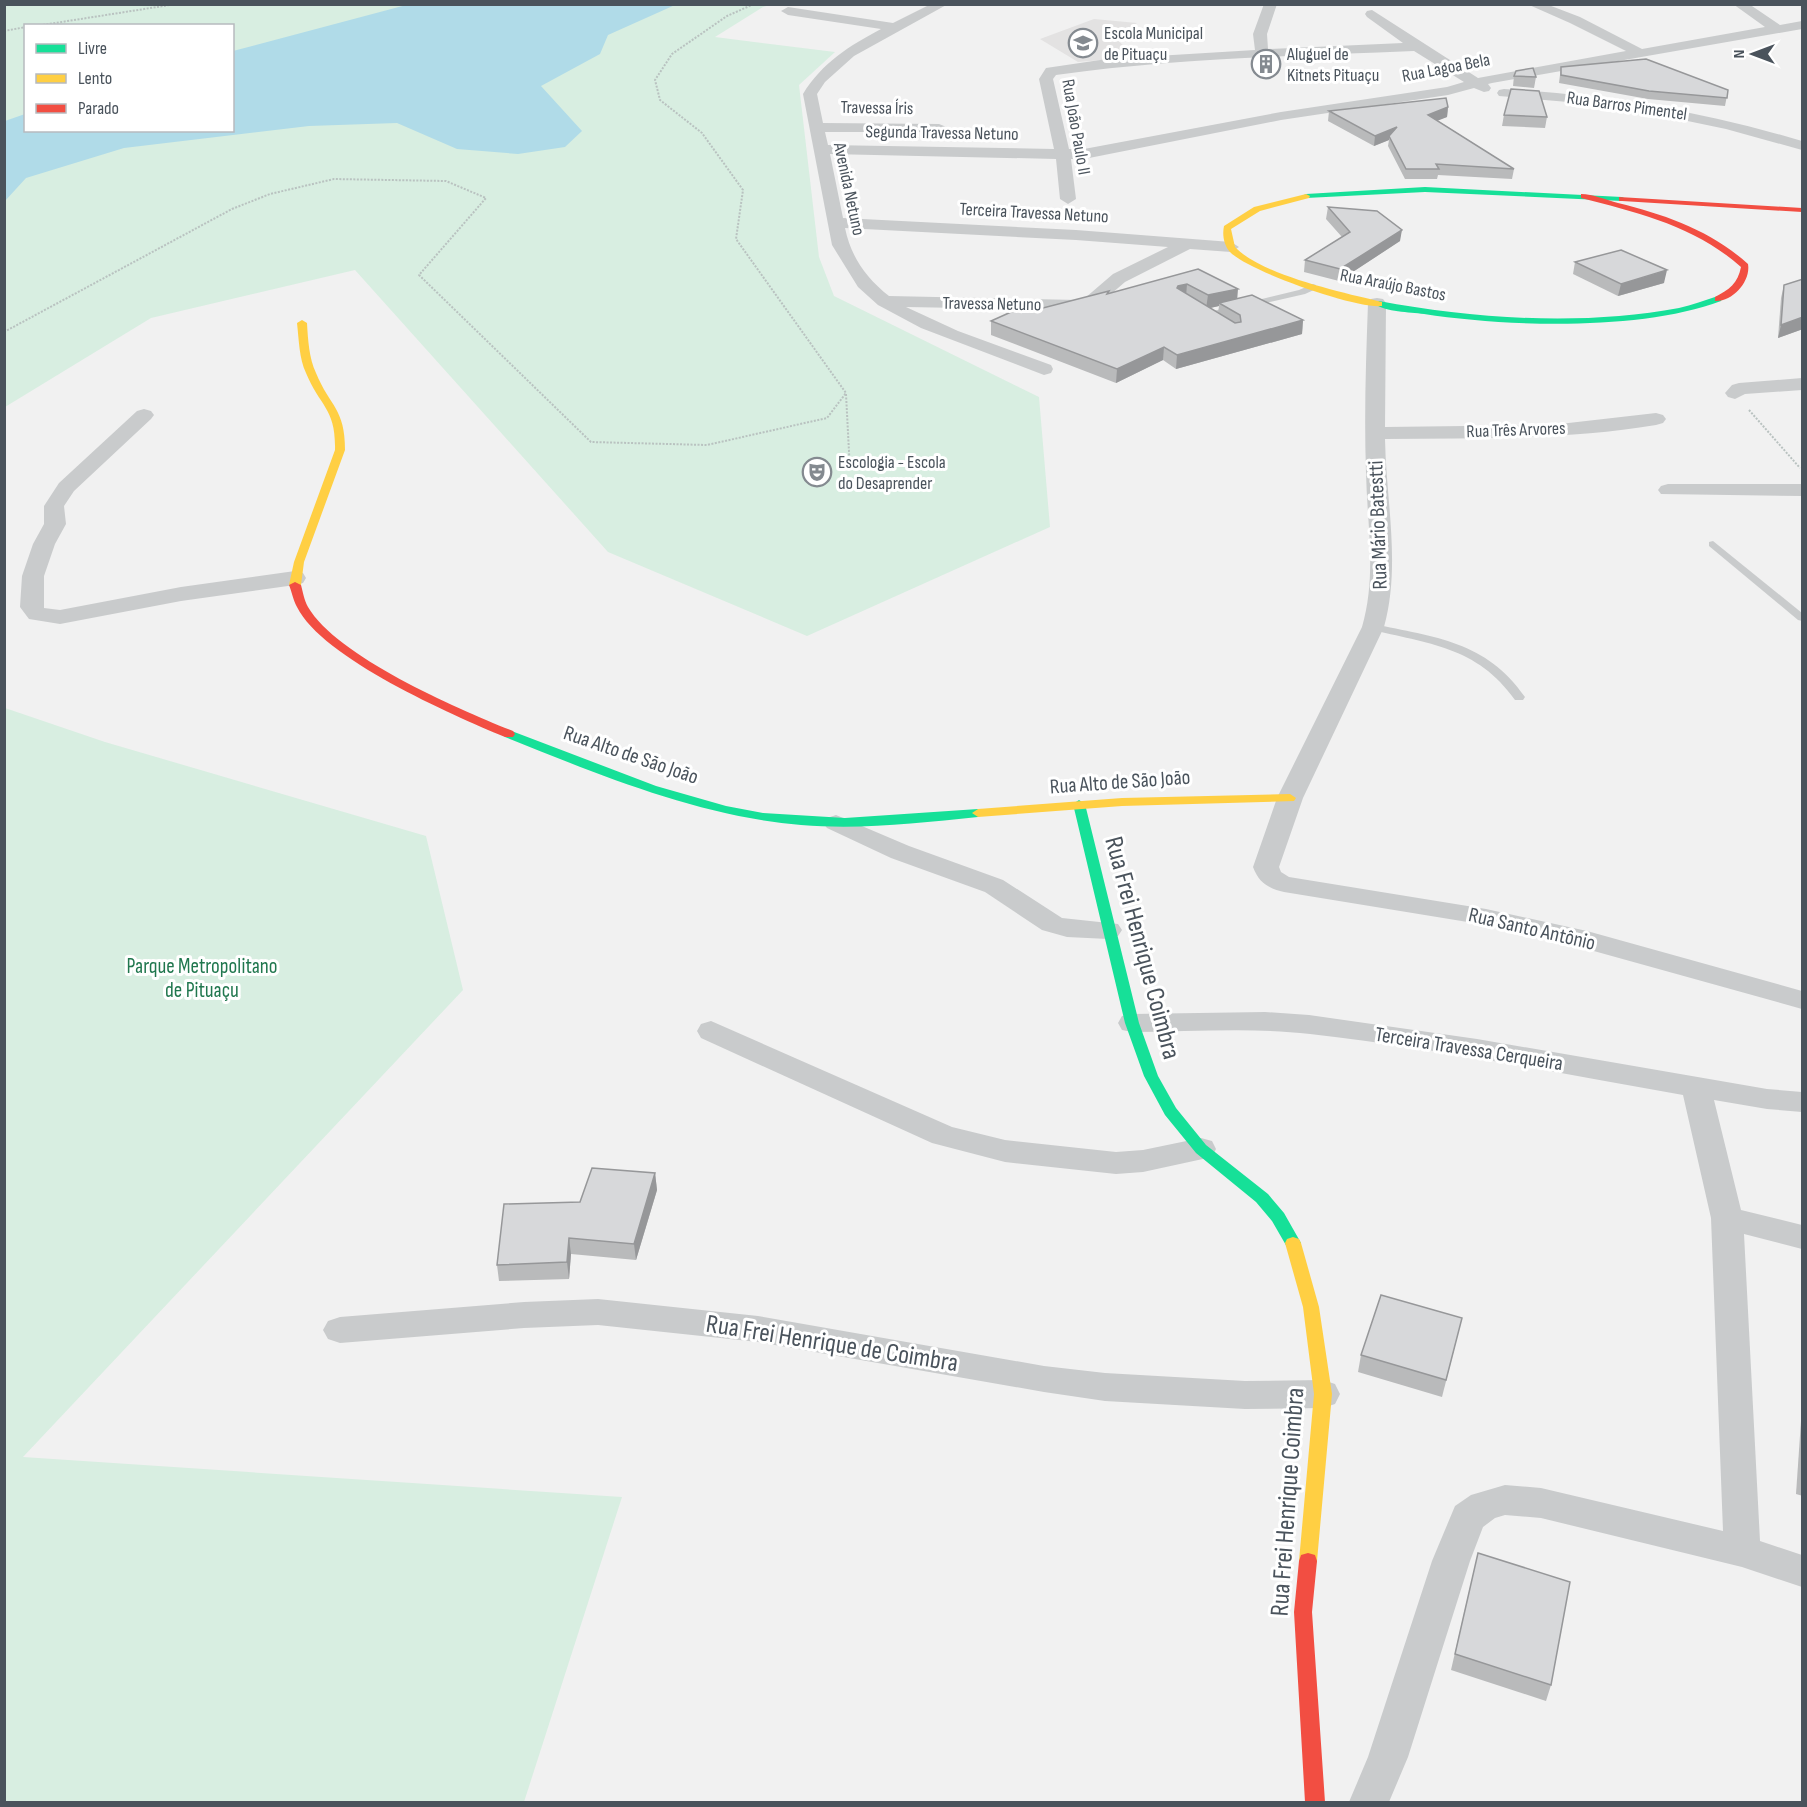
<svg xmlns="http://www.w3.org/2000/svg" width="1807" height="1807" font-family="'Sofia Sans Condensed',sans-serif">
<rect width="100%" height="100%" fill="#f1f1f1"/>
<path fill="#e3e2e2" d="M1094,19L1137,23L1114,37L1136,57L1078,62L1040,39Z"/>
<g fill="#d8eee1" fill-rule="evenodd">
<path d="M5,5H770L763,7L715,37L835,52L799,85L819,257L834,296L1039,397L1050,527L807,636L608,552L355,270L151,318L5,407ZM26,26H232V130H26Z"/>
<path d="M5,708L105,742L426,836L463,990L23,1457L622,1497L524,1802H5Z"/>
</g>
<path fill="#b0dbe8" d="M410,4L675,5L608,35L600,54L541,86L582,131L565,147L518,154L457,149L397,123L309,126L124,148L26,178L5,201V121L25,114L26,130H232L233,51Z"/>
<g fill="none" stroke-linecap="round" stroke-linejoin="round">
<g stroke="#b9c2c0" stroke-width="2" stroke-dasharray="2 1.5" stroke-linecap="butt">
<path d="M36,26L176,4"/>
<path d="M4,31L26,27"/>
<path d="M4,332L232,209L270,194L334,179L446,181L486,198L419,275L591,442L707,445L827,418L846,393L736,239L743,190L702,133L660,100L655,80L672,54L727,16L754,4"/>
<path d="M846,394L850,471"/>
<path d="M1749,410L1800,468"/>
</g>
<g fill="#c9cbcc" fill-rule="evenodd">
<path d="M1313,284L1316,285V289L1305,294L1205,317L1201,314L1299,290Z"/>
<path d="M1713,541L1802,613V621L1798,620L1709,546V542Z"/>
<path d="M1373,624C1435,637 1486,641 1525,697L1523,700H1515C1477,646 1428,644 1369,629L1367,627Z"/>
</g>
<g fill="#c9cbcc" fill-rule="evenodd">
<path d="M931,4H948L854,56L825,82L817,94L823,123L939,124L944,126L947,129L944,132H825L828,145L1054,149L1039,79L1046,68L1107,59L1255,50L1253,34L1264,4H1277L1267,34L1268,49L1403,43L1367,17L1365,14L1367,11L1372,10L1478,78L1626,51L1570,23L1527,4H1546L1580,17L1642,49L1765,27L1733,4H1749L1780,25L1802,21V29L1492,83L1488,84L1491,88L1489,91L1484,92L1474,88L1448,95L1281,120L1084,159H1071L1076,199L1068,204L1060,199L1056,159L830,154L843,218L1076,230L1231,242L1239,247L1231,252L1190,249L1125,282L1097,306L1080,310L906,307L958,331L1051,365L1053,369L1051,373L1044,375L921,328L878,305L858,287L832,245L803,94C822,63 849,46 881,29L788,15L781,11L788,7L893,23ZM1414,51L1464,82L1447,87L1281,112L1084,149H1069L1053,79L1056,75C1174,58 1295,56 1414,51ZM845,228L1076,240L1168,247L1113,274L1085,298L1080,300L889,296C866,278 851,257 845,228Z"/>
<path d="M1504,89C1606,95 1705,112 1802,141V150L1726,129L1654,114L1580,103L1499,96L1497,93L1499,90Z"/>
<path d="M1377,298L1383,299L1386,303L1385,427L1551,425L1656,413L1663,415L1666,419L1663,423L1656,425C1566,440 1476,438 1385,439C1386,501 1401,566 1384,627L1303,798L1279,867L1281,872L1289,877L1486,909L1587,931L1802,991V1009L1583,948L1486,925L1284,892C1268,888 1259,883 1253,867L1277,798L1362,627C1377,575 1367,525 1366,472C1364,416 1366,359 1368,303L1371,299Z"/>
<path d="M1802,378V390L1745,394L1735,399L1728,397L1725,393L1732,385L1739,383Z"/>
<path d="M144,409L151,411L154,415L151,419L74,491L64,506L66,524L55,544L44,576V608L60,610L181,587L295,571L303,573L306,578L303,583L295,585L181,601L60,624L29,619L20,607L22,576L33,544L44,524V506L59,483L137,411Z"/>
<path d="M1668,484H1802V496L1661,494L1658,490L1661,486Z"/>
<path d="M836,815L909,846L1003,880L1062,918L1118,924L1122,930L1118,936L1108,939L1067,937L1042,930L985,892L891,858L827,828L823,823L827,818Z"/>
<path d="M1265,1012L1309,1015L1477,1039L1767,1089L1802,1092V1112L1767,1109L1714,1100L1741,1210L1802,1225V1249L1744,1234L1760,1541L1802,1555V1587L1742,1567L1541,1518L1505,1515L1495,1518L1483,1527L1470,1561L1408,1757L1389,1802H1349L1368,1757L1432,1561L1455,1506L1471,1495L1505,1485L1541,1488L1723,1531L1711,1218L1683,1095C1559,1073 1435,1048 1310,1034C1251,1027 1191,1032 1132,1032L1122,1030L1118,1023L1122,1016L1132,1014Z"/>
<path d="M711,1021L952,1127L1005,1140L1116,1152L1143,1150L1201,1138L1212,1141L1216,1149L1212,1157L1143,1172L1116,1174L1005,1162L932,1143L701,1038L697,1031L701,1024Z"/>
<path d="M598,1299L758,1316L1044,1366L1105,1373L1245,1381L1323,1380L1335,1384L1340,1394L1335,1404L1323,1408L1245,1409L1105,1401L1044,1392L758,1342L598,1325L524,1328L340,1343L328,1339L323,1330L328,1321L340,1317L524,1302Z"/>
</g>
<g fill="#16e098" fill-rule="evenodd">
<path d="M1425,187L1622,197L1626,199L1622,201L1425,192L1306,198L1302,196L1306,194Z"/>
<path d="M1718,296L1722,299L1721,301C1641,331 1508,327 1424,314C1409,312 1386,312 1375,304L1379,301C1474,319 1583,326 1679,308C1692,305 1705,300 1718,296Z"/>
<path d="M509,730L656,786L726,806L763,813L845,818L978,809L984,813L978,817C919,823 860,830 801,825C697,816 600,775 505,737L503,734Z"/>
<path d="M1079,800L1085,804L1139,1023L1158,1076L1176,1108L1206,1145L1268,1194L1284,1213L1301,1243L1299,1247L1293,1249L1287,1247L1272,1221L1256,1202L1196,1153L1165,1115L1144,1076L1125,1023L1073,804Z"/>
</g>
<g fill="#ffcf43" fill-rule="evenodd">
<path d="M1306,194L1310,196L1309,198L1260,211L1231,229L1235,247C1261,275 1344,293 1382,302V306C1356,309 1248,271 1230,252C1224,245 1222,235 1224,226L1254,207Z"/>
<path d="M302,320L307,323C308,340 309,358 316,373C330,407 345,408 345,450L304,562L301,585L295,588L289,585L294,562L335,450C336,408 320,407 306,373C299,358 299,340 297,323Z"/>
<path d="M1290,794L1296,798L1294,801L1122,806L978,817L972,813L978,809L1122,798Z"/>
<path d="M1293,1237L1299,1239L1301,1243L1319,1307L1332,1394L1317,1561L1315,1567L1308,1569L1301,1567L1299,1561L1314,1394L1303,1307L1285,1243L1287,1239Z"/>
</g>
<g fill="#f24e42" fill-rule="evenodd">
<path d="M1581,194C1593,194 1606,200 1618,203C1666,215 1710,230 1748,264C1751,281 1733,302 1715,301V297C1729,290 1738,283 1741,267C1695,226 1639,213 1581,198Z"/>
<path d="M1619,197L1802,208V212L1622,201H1619Z"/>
<path d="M295,582L301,585C303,592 304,600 308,607C337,657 460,710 513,731L515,734L513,737H505C452,715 322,658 297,607C293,600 292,592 289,585Z"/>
<path d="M1308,1553L1315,1555L1317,1561L1312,1612L1325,1802H1305L1294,1612L1299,1561L1301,1555Z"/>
</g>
</g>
<g fill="#b9babb" fill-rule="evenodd">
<path d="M1561,67L1728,90L1725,106L1648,99L1559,83Z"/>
<path d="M1514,76L1536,77L1534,88L1513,86Z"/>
<path d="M1448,107L1447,117L1437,120L1514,169L1512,179L1438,175L1437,179H1405L1388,146L1389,140L1374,146L1328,121L1329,111Z"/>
<path d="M1504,115L1547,117L1545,128L1502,126Z"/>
<path d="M1328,207L1400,241L1339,281L1304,272L1305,260L1342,237L1326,219Z"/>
<path d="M1575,262L1664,283L1618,296L1573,274Z"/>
<path d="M1198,269L1237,299L1303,320L1302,334L1176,369L1163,360L1116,383L991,335V321L1043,308L1109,294ZM1219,306L1218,313L1209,308Z"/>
<path d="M1803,279V329L1778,338L1781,298L1784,285Z"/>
<path d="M655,1173L657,1190L636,1260L571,1254L569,1279L499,1281L497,1265L580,1202Z"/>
<path d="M1462,1318L1442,1397L1358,1372L1361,1355Z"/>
<path d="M1803,1416V1496L1796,1494L1801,1421Z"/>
<path d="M1474,1570L1551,1685L1546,1701L1451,1670Z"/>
</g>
<g fill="#969799">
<path d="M1448,107L1447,117L1427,125L1428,115Z"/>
<path d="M1397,127L1389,136V140L1374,146L1375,136Z"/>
<path d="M1402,230L1400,241L1339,281L1340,269Z"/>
<path d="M1667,270L1664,283L1618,296L1621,284Z"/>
<path d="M1187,284L1186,297L1177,288L1178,286Z"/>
<path d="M1238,289L1237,302L1219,303V306L1206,309L1208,295Z"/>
<path d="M1803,317V329L1778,338L1781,325Z"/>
<path d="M1303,320L1302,334L1176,369L1177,355Z"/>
<path d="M1164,347L1163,360L1116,383L1117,369Z"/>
<path d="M655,1173L657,1190L636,1260L634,1244Z"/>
<path d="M569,1238L571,1254L569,1279L567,1262Z"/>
</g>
<g fill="#d7d8da" stroke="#969799" stroke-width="1.5">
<path d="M1646,59L1728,90L1727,98L1649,91L1561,75V67Z"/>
<path d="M1533,68L1536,77L1514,76L1516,71Z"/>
<path d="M1511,89L1539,91L1547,117L1504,115Z"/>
<path d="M1446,98L1448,107L1428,115L1514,169L1436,164L1439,169H1406L1389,136L1397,127L1375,136L1329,111Z"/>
<path d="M1328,207L1377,211L1402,230L1340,269L1305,260L1350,232Z"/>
<path d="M1621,250L1667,270L1621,284L1575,262Z"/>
<path d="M1198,269L1238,289L1208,295L1187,284L1178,286L1177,288L1235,323L1241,322L1240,315L1219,303L1252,295L1303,320L1177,355L1164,347L1117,369L991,321L1031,303L1043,308L1109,291L1107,294Z"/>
<path d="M1803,279V317L1781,325L1784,285Z"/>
<path d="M592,1168L655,1173L634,1244L569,1238L567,1262L497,1265L504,1204L580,1202Z"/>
<path d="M1381,1295L1462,1318L1446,1380L1361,1355Z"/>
<path d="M1478,1553L1570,1582L1551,1685L1455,1654Z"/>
</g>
<defs>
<g id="school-ring" transform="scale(1.5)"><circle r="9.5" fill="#fff" stroke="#848a90" stroke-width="1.5"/><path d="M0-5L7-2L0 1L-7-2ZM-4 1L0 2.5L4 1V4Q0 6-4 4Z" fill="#848a90"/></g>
<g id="building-ring" transform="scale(1.5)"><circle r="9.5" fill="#fff" stroke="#848a90" stroke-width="1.5"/><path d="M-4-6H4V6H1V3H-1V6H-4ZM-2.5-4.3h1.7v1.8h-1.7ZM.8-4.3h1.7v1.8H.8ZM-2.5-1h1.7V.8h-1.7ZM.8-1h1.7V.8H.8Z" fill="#848a90"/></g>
<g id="theatre-ring" transform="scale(1.5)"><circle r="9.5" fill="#fff" stroke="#848a90" stroke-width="1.5"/><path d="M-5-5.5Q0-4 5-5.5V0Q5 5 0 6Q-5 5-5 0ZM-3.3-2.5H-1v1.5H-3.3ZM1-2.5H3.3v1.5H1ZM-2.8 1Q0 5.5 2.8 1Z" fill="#848a90"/></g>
</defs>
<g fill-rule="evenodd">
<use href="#school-ring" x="1083" y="43"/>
<use href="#building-ring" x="1266" y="64"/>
<use href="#theatre-ring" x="817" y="472"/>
</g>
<g text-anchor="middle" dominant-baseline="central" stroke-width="6" stroke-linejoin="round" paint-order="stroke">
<g font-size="18" fill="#4a535c" stroke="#fff" text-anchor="start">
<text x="1104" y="33">Escola Municipal<tspan x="1104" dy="21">de Pituaçu</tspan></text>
<text x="1287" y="54">Aluguel de<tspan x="1287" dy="21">Kitnets Pituaçu</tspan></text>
<text x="838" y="462">Escologia - Escola<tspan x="838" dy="21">do Desaprender</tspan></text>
</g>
<g font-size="18" fill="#4a535c" stroke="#fff">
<text transform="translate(1446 68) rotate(-11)">Rua Lagoa Bela</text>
<text transform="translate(1627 106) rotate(8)">Rua Barros Pimentel</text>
<text transform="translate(877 108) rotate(1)">Travessa Íris</text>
<text transform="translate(1076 127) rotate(80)">Rua João Paulo II</text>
<text transform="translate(942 133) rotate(1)">Segunda Travessa Netuno</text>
<text transform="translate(849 189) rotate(78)">Avenida Netuno</text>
<text transform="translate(1034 213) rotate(3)">Terceira Travessa Netuno</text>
<text transform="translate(1393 285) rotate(11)">Rua Araújo Bastos</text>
<text transform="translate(992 304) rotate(1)">Travessa Netuno</text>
<text transform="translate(1516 430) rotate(-2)">Rua Três Arvores</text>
</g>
<g font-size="21" fill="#4a535c" stroke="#fff">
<text transform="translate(1378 525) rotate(-92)">Rua Mário Batestti</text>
<text transform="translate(631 755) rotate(19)">Rua Alto de São João</text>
<text transform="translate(1120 782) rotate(-4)">Rua Alto de São João</text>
<text transform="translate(1532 929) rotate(13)">Rua Santo Antônio</text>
<text transform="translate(1469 1049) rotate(9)">Terceira Travessa Cerqueira</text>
</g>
<g font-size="21" fill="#20774e" stroke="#fff">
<text x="202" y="966">Parque Metropolitano<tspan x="202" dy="24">de Pituaçu</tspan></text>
</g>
<g font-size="26" fill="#4a535c" stroke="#fff">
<text transform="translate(1142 948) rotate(75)">Rua Frei Henrique Coimbra</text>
<text transform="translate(832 1344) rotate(9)">Rua Frei Henrique de Coimbra</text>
<text transform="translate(1288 1502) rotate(-86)">Rua Frei Henrique Coimbra</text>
</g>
</g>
<rect width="1807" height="1807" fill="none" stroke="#4a535c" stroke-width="12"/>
<rect x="24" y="24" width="210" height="108" fill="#ffffff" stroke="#b7babe" stroke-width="1.5"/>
<rect x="36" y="44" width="30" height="9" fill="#16e098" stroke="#b7babe" stroke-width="1.5"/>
<text x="78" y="54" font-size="18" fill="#4a535c">Livre</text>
<rect x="36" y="74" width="30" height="9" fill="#ffcf43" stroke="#b7babe" stroke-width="1.5"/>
<text x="78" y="84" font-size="18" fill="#4a535c">Lento</text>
<rect x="36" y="104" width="30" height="9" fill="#f24e42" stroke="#b7babe" stroke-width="1.5"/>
<text x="78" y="114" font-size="18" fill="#4a535c">Parado</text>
<g transform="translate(1753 54) rotate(270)" stroke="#ffffff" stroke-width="4.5" paint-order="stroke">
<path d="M0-4.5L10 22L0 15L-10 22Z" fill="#4a535c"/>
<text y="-9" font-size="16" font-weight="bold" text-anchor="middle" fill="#4a535c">N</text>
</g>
</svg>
